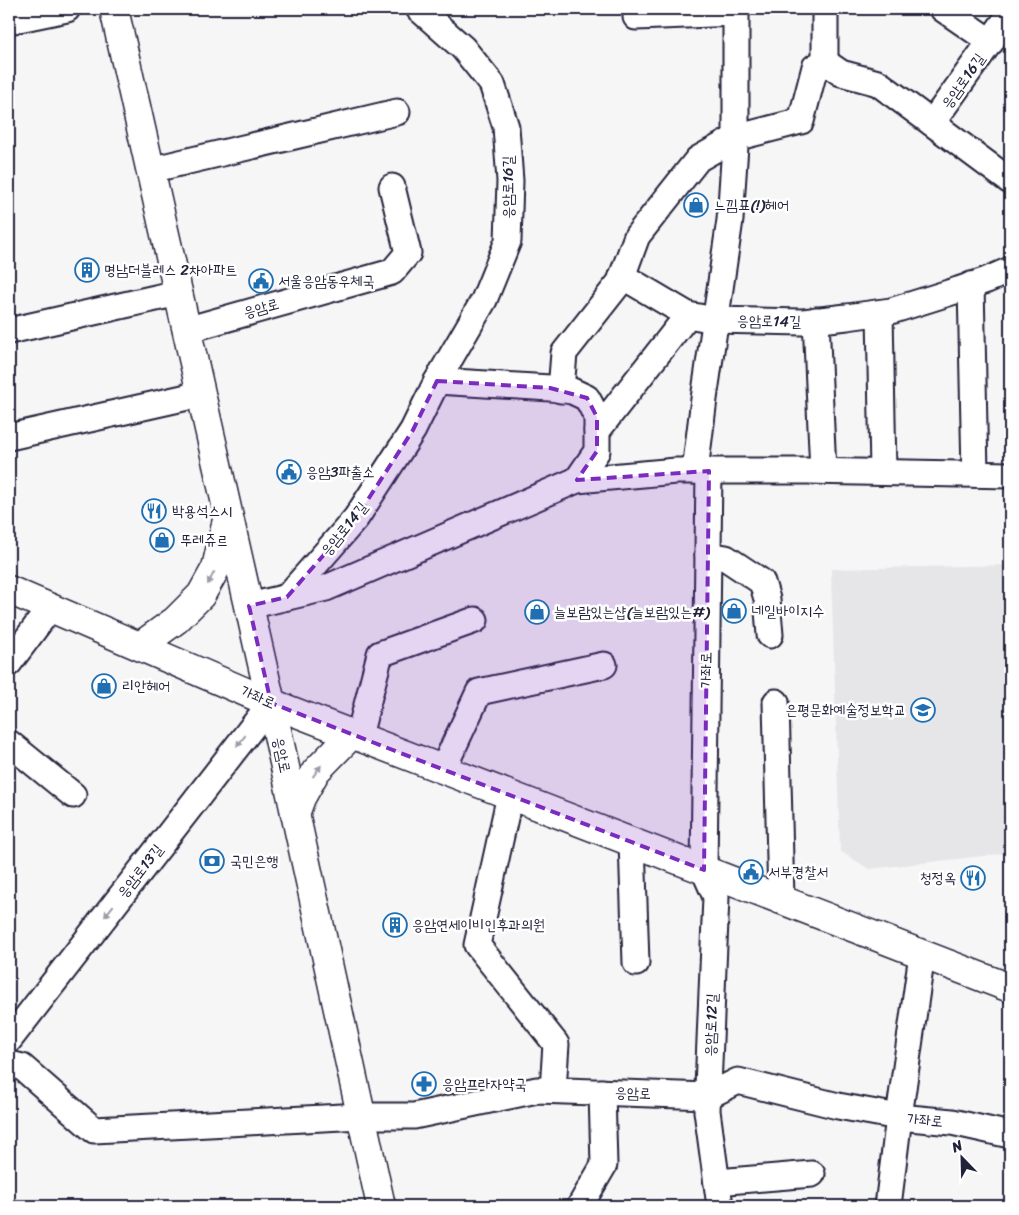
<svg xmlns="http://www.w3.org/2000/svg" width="1019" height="1215" font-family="Sriracha,'Poor Story',sans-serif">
<rect width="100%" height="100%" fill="#f6f6f7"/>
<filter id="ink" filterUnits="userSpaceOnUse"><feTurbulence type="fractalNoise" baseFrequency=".02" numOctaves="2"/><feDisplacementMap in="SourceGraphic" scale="10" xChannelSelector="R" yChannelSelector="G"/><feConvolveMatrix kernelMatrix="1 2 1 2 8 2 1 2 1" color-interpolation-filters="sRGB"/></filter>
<g filter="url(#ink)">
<path fill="#e6e6e9" d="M1010,565V853L869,869L840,851L831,569Z"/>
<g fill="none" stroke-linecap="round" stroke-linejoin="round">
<g stroke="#22223b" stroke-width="29">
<g id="minor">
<path d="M825,9V62"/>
<path d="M943,9L991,42"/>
<path d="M636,17L736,13"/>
<path d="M9,21L67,9"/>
<path d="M825,62L841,73L878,83L1010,181"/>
<path d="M932,123L1010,14"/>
<path d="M150,170L397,112"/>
<path d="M622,276L688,315L715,320L803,322L847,317L891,311L958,290L987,280L1010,270"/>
<path d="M971,285L975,474"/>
<path d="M880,313L883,472"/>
<path d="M816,320L823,471"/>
<path d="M186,330L392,272L408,253L392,187"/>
<path d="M9,331L178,293"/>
<path d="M437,381L550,388L572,391L587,398L597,417V451L577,480"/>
<path d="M561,390L564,353L620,282L637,236L698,159L735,138L801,121L815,67L825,62"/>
<path d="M597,431L688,315"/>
<path d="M9,437L201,394"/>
<path d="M695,471L704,399L730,220L736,131V9"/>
<path d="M709,471L704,870L716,897L707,1111L720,1206"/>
<path d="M708,555L726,558L762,582L767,599L770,635"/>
<path d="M287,597L356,518L413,430L437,381L484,300L508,241L510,181L506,127L492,84L463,48L419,9"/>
<path d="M249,606L326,588L577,480L676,471H807L1010,475"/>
<path d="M9,663L50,608"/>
<path d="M776,702L781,899"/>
<path d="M359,736L380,654L475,620"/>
<path d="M9,743L73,795"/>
<path d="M443,769L479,692L604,665"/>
<path d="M510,795L477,945L556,1044L553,1090"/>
<path d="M632,842L636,963"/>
<path d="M9,1040L271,703"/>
<path d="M9,1064L22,1067L94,1130L361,1116H414L537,1090L708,1096L738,1081L838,1106L899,1117L952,1122L1010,1135"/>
<path d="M717,1182L812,1174"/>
<path d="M580,1206L604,1165L602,1092"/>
<path d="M888,1206L899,1117L922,954"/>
</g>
</g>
<g stroke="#22223b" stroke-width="31">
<g id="major">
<path d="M114,9L271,703L381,1206"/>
<path d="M9,590L271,703L1010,988"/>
<path d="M140,646L176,620L201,595L216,568L227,520"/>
<path d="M295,814L301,798L316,771L353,733"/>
</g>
</g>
<use href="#minor" stroke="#fff" stroke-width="25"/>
<use href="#major" stroke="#fff" stroke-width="28"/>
</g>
<defs><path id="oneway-solid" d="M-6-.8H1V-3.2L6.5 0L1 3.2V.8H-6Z" transform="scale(1.25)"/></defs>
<g fill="#9c9ca7">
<use href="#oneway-solid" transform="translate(211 578) rotate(118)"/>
<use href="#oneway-solid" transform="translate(241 741) rotate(128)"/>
<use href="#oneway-solid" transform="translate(317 771) rotate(-54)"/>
<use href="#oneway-solid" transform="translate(109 911) rotate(128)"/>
</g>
</g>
<path fill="#7b2cbf" fill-opacity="0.2" stroke="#7b2cbf" stroke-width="4" stroke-dasharray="10 6" stroke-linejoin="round" d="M437,381L550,388L587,398L597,417V451L577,480L709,471L704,870L271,703L249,606L287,597L356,518L413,430Z"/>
<defs>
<g id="shop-ring" transform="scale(1.25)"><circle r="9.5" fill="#fff" stroke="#1f6fb2" stroke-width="1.5"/><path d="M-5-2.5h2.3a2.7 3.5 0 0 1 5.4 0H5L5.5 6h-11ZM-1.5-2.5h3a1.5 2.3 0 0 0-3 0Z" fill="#1f6fb2"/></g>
<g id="building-ring" transform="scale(1.25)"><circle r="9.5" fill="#fff" stroke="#1f6fb2" stroke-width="1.5"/><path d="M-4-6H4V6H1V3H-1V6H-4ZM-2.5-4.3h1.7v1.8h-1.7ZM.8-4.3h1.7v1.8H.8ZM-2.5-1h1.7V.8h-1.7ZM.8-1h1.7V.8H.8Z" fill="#1f6fb2"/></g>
<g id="civic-ring" transform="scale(1.25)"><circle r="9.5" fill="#fff" stroke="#1f6fb2" stroke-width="1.5"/><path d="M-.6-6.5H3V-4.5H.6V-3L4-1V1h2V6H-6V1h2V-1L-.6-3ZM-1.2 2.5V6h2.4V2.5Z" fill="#1f6fb2"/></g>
<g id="restaurant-ring" transform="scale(1.25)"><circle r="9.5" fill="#fff" stroke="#1f6fb2" stroke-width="1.5"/><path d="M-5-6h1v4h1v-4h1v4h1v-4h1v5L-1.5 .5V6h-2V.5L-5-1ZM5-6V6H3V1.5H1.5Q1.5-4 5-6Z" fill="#1f6fb2"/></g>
<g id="school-ring" transform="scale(1.25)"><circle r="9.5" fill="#fff" stroke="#1f6fb2" stroke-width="1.5"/><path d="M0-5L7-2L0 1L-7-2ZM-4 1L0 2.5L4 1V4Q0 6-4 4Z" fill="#1f6fb2"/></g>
<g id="bank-ring" transform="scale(1.25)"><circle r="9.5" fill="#fff" stroke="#1f6fb2" stroke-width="1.5"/><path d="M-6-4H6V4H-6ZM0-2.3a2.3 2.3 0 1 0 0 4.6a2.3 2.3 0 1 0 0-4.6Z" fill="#1f6fb2"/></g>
<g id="pharmacy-ring" transform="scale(1.25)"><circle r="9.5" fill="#fff" stroke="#1f6fb2" stroke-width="1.5"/><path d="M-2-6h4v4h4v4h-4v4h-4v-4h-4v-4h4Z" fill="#1f6fb2"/></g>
</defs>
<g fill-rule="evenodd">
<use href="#shop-ring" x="696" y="205"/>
<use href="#building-ring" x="87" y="270"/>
<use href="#civic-ring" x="261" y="281"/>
<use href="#civic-ring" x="289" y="472"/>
<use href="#restaurant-ring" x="154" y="511"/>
<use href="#shop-ring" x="162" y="540"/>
<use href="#shop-ring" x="734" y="611"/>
<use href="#shop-ring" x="537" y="612"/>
<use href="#shop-ring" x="104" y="686"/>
<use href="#school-ring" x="923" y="710"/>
<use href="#bank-ring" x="212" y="861"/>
<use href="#civic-ring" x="751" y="872"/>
<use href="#restaurant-ring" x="973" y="878"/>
<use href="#building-ring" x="395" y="925"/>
<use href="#pharmacy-ring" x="424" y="1084"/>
</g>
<g text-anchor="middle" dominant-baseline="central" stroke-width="5" stroke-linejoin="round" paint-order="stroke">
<g font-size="15" fill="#22223b" stroke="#fff">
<text transform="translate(963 81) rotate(-55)">응암로16길</text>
<text transform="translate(508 187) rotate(-90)">응암로16길</text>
<text transform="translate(261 308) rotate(-16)">응암로</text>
<text transform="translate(769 321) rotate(1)">응암로14길</text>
<text transform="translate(344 529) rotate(-51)">응암로14길</text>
<text transform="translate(706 670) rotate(-89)">가좌로</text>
<text transform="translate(258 697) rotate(23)">가좌로</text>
<text transform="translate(282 755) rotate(78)">응암로</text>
<text transform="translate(140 871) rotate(-52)">응암로13길</text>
<text transform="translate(711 1025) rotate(-88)">응암로12길</text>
<text transform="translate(633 1093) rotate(2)">응암로</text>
<text transform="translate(925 1120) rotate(5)">가좌로</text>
</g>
<g font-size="15" fill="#22223b" stroke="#fff" text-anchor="start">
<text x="714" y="205">느낌표(!)헤어</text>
<text x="104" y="270">명남더블레스 2차아파트</text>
<text x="278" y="281">서울응암동우체국</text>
<text x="306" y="472">응암3파출소</text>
<text x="172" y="511">박용석스시</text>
<text x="180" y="540">뚜레쥬르</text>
<text x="752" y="611">네일바이지수</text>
<text x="554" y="612">늘보람있는샵(늘보람있는#)</text>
<text x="122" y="686">리안헤어</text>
<text x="906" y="710" text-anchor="end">은평문화예술정보학교</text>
<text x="230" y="861">국민은행</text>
<text x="768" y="872">서부경찰서</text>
<text x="956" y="878" text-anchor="end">청정옥</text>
<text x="412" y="925">응암연세이비인후과의원</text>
<text x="442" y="1084">응암프라자약국</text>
</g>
</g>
<rect width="1019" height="1215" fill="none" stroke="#fff" stroke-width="30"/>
<rect x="15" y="15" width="989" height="1185" fill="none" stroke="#22223b" stroke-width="2" filter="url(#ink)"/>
<g transform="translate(962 1158) rotate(337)" stroke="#ffffff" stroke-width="4" paint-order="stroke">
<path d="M0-4L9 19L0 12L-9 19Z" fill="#22223b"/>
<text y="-8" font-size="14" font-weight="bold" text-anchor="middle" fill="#22223b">N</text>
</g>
</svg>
